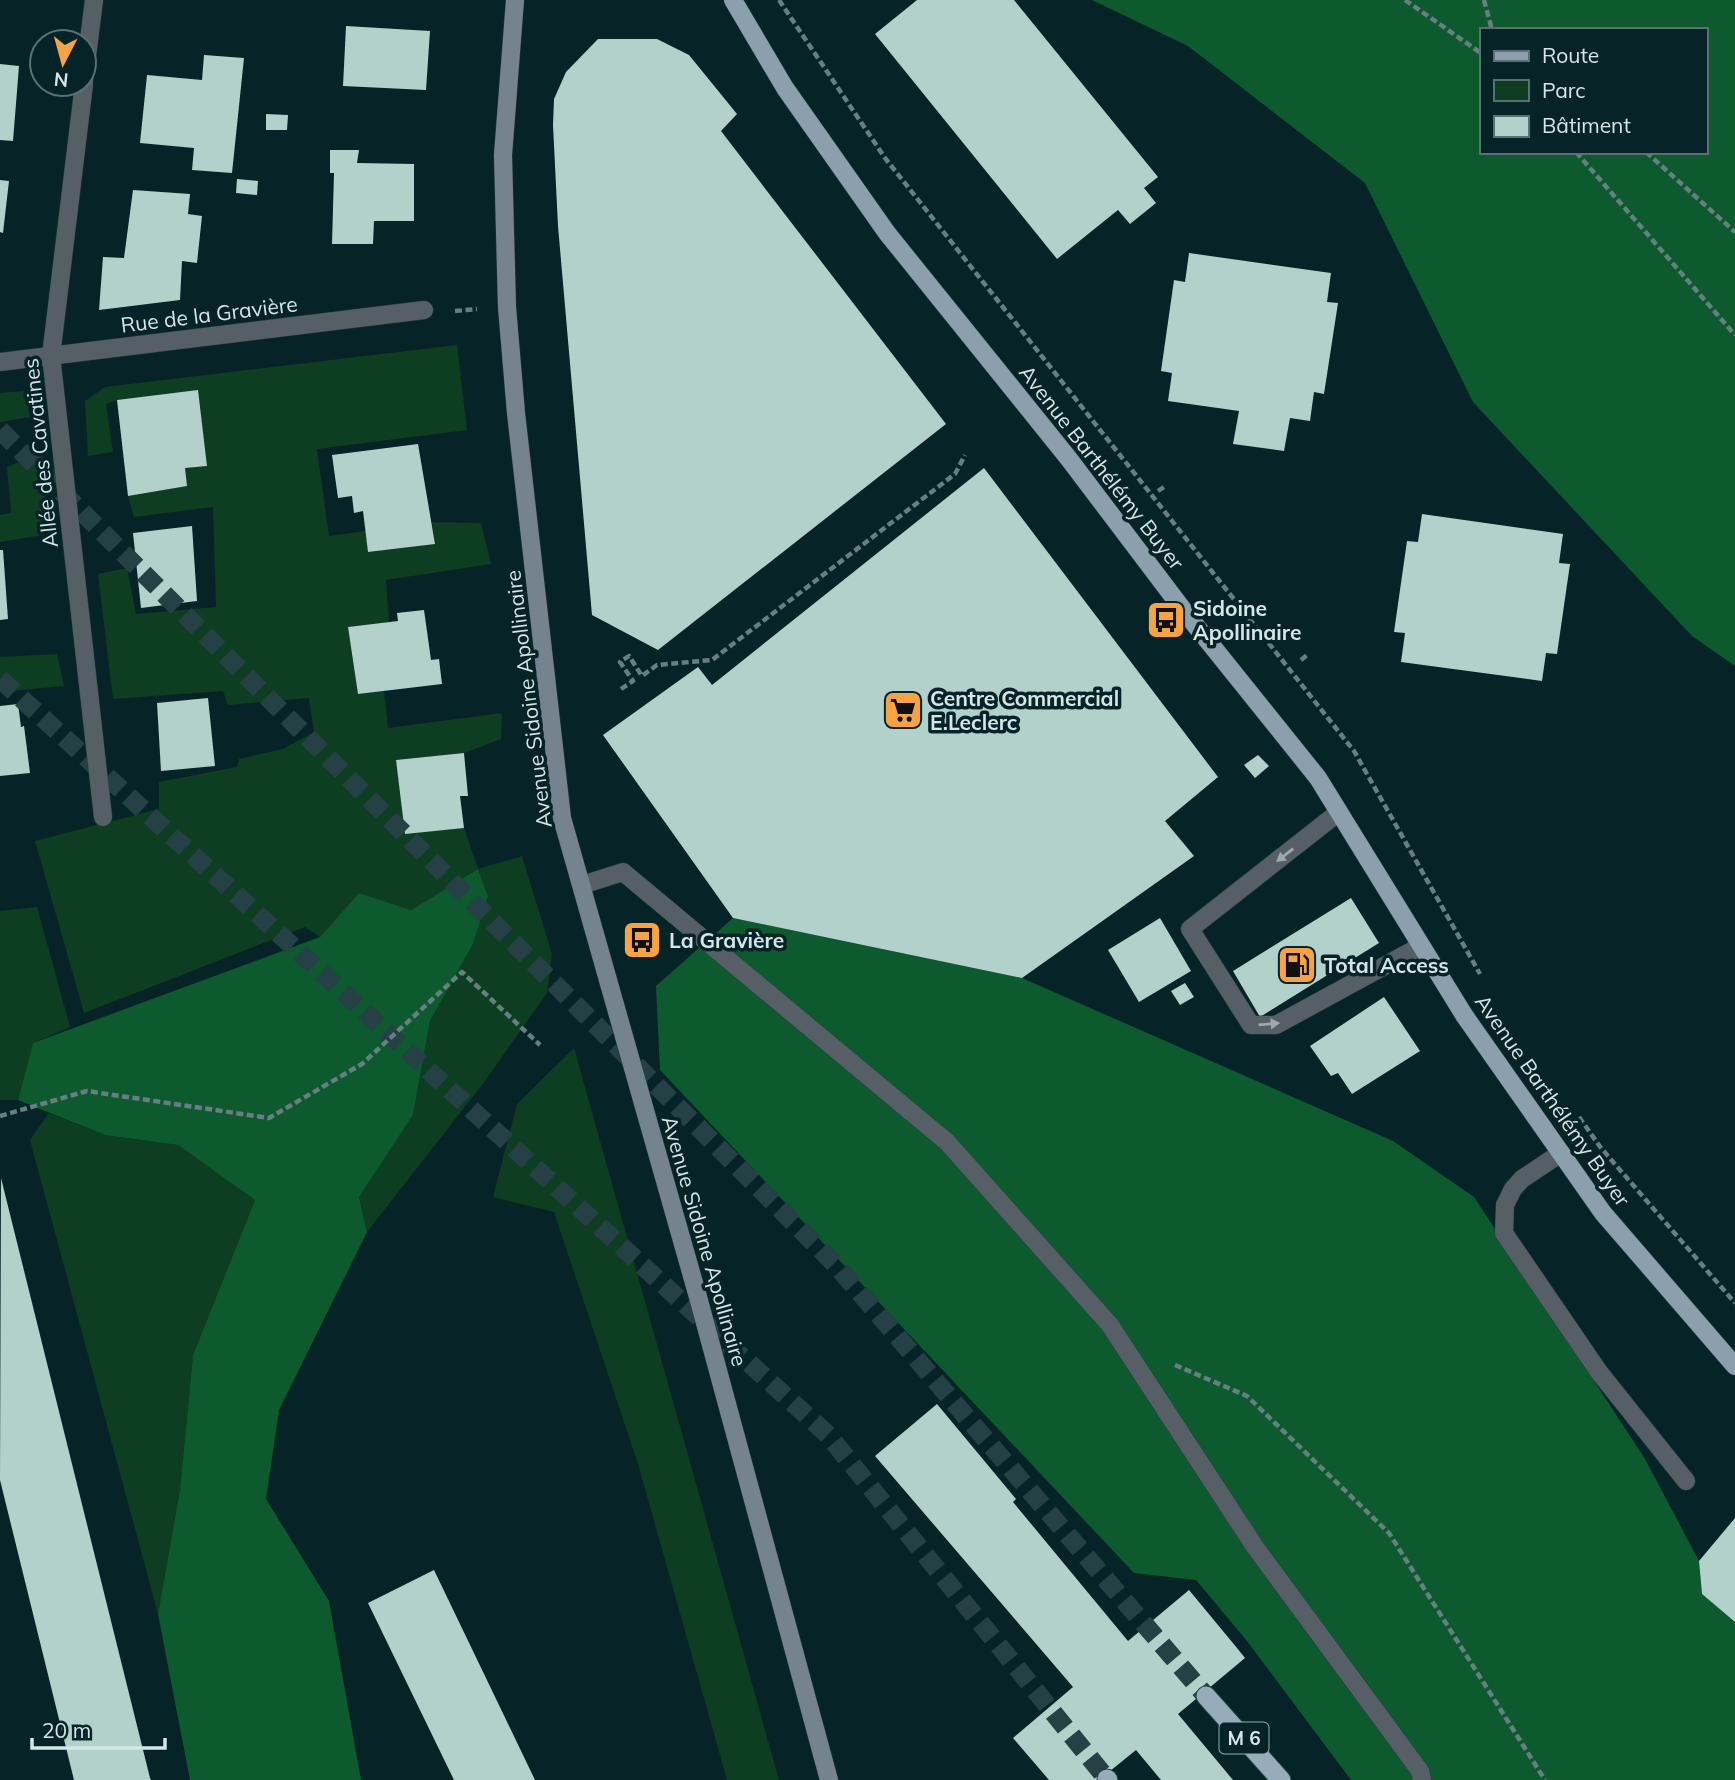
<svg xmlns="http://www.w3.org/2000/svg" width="1735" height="1780" font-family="Mulish,sans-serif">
<rect width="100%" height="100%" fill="#062428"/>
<g fill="#0e3e21">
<path d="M457,345L467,430L317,449L329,536L366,531L369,552L435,544L432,522L481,523L491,564L386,580L389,622L348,627L358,694L384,691L388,728L502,713L501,739L464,753L396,760L405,833L464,828L478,869L522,856L552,954L547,993L485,1081L367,1232L359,1197L413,1115L430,1021L473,944L488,896L478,869L411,910L359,893L320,937L305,927L84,1013L35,841L159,809V782L237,767L239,759L283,749L314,732L309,698L228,705L223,691L113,699L98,574L127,568L136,614L216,607L213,507L134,517L128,496L186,486L185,468L207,466L198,391L117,400L106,404L113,452L88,456L85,401L105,387Z"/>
<path d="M24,391L30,417L0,422V393Z"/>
<path d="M43,452L49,534L0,542V515L11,513L7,467Z"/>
<path d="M57,654L64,686L0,692V657Z"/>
<path d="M37,907L70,1027L33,1043L18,1100H0V911Z"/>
<path d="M574,1048L779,1780H727L638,1464L554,1212L493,1197L517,1104Z"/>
<path d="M49,1113L105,1135L178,1145L255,1200L193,1355L180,1490L158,1614L30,1140Z"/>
</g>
<g fill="#0d5a2f" fill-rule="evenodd">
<path d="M1092,0H1735V666L1692,636L1473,402L1365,183L1188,46ZM1481,30H1705V152H1481Z"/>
<path d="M478,869L488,896L473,944L430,1021L413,1115L359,1197L367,1232L279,1410L266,1499L329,1601L361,1780H190L158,1614L180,1490L193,1355L255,1200L178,1145L105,1135L18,1100L33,1043L320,937L359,893L411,910Z"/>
<path d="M733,918L1022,978L1393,1141L1474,1197L1645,1459L1699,1561L1702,1594L1735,1622V1780H1351L1247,1641L1196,1580L1134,1573L660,1070L656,986Z"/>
</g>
<g fill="#b1d1ca">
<path d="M917,0H1014L1158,177L1144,188L1156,203L1130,224L1118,210L1057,259L875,34Z"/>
<path d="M346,26L430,31L426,90L343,86Z"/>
<path d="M598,39H657L689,55L737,114L721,131L946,424L658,650L592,615L558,226L553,125L554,99L566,72Z"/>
<path d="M204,55L244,58L232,173L192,170L194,148L140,143L147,75L202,80Z"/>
<path d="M0,64L19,66L13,141L0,140Z"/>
<path d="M266,114L288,115L287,130H266Z"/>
<path d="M330,150H359L357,163L414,164V221H374L373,244H332L334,173H330Z"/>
<path d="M237,179L258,181L257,195L236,193Z"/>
<path d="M0,180L9,181L3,233L0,232Z"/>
<path d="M133,190L190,194L188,214L202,216L197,263L182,261L180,300L99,310L103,257L124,258Z"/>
<path d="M1189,253L1331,273L1327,302L1338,303L1324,394L1314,392L1310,421L1290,418L1284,451L1233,444L1239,411L1168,401L1172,373L1161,371L1174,280L1185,282Z"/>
<path d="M198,390L207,466L185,468L187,486L128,496L117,400Z"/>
<path d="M418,444L435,544L368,552L363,511L354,513L352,496L338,498L332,455Z"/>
<path d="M984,468L1218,777L1165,821L1194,856L1022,978L733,918L603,735L698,667L712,685Z"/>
<path d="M1422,514L1563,534L1559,563L1570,564L1557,654L1546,653L1542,681L1401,662L1405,633L1394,632L1407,541L1418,542Z"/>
<path d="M192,526L197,601L141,608L133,533Z"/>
<path d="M0,550H3L8,619L0,620Z"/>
<path d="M424,610L431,660L439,659L442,684L358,694L348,627L398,621L397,613Z"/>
<path d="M208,698L215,766L161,771L157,703Z"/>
<path d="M18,704L21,727L24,726L30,773L0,776V706Z"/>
<path d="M464,753L468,796H460L464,828L405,834L396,760Z"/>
<path d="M1258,755L1269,766L1255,778L1244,765Z"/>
<path d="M1351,898L1379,943L1260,1017L1233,971Z"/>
<path d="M1160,918L1191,971L1139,1002L1108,950Z"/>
<path d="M1185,983L1194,997L1180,1005L1171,991Z"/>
<path d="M1384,997L1420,1051L1352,1094L1338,1073L1331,1076L1310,1046Z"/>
<path d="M1,1178L150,1778L151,1780H74L0,1480Z"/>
<path d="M937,1404L1016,1499L1013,1502L1128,1641L1189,1590L1237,1648L1245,1658L1178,1714L1233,1780H1161L1136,1750L1099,1780H1049L1013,1738L1073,1687L875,1456Z"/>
<path d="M1735,1518V1622L1702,1594L1699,1561Z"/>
<path d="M434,1570L535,1780H454L368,1603Z"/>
</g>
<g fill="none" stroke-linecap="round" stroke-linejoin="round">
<g stroke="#254145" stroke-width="19" stroke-dasharray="19 10" stroke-linecap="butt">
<path d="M0,430L836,1265L1206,1696"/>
<path d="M0,679L828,1435L1107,1779"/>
</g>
<g stroke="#233f43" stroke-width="19">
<g id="service">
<path d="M1339,812L1190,929L1251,1025H1276L1421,946"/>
<path d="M582,885L623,872L947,1142L1110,1325L1255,1547L1420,1771L1422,1780"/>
<path d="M1561,1153L1522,1179L1513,1189L1505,1205L1504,1233L1599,1372L1686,1481"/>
</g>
</g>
<g stroke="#233f43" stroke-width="19">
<g id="minor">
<path d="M84,80L94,0"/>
<path d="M84,84L51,356L103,817"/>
<path d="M0,362L424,310"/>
</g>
</g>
<g stroke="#233f43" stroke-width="19">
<path id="secondary" d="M515,0L503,155L507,307L516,413L562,818L698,1297L829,1780"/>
</g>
<g stroke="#233f43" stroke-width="19">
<path id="primary" d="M733,0L785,88L887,233L1069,459L1184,611L1318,778L1464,1015L1603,1213L1735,1366"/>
</g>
<g stroke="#233f43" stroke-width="21">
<g id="trunk">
<path d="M1206,1696L1281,1780"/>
<path d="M1107,1779L1108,1780"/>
</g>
</g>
<g stroke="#677f82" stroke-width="4.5" stroke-dasharray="7 3.5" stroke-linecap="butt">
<path d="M779,0L885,158L1354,751L1480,974"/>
<path d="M1405,0L1481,53"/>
<path d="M1484,0L1492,30"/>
<path d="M1576,152L1735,335"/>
<path d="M1646,152L1735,232"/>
<path d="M455,311L477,309"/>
<path d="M1158,491L1164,487"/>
<path d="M1301,660L1307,655"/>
<path d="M621,689L633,681L620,662L629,656L642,676L657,665L712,660L955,474L965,455"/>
<path d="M0,1116L87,1091L269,1118L362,1064L462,972L540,1045"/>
<path d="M1579,1117L1601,1148L1735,1303"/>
<path d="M1175,1365L1247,1396L1389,1533L1545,1780"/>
</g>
<use href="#service" stroke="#565f65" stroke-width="18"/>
<use href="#minor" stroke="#565f65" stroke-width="18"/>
<use href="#secondary" stroke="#74838e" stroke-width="18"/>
<use href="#primary" stroke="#8c9fad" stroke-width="18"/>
<use href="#trunk" stroke="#96acbb" stroke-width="19"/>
</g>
<defs><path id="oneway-solid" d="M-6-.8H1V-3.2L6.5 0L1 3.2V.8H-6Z" transform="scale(1.75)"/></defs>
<g fill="#9ca9ad">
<use href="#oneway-solid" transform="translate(1285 855) rotate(142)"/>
<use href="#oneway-solid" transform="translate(1269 1024) rotate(-5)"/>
</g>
<defs>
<g id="bus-square" transform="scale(2.0125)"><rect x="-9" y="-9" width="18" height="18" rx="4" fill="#f5a345" stroke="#062428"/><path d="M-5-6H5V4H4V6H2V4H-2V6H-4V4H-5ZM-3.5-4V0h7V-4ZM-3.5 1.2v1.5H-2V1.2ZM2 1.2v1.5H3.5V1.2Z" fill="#111"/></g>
<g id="supermarket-square" transform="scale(2.0125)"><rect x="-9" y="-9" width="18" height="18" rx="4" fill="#f5a345" stroke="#062428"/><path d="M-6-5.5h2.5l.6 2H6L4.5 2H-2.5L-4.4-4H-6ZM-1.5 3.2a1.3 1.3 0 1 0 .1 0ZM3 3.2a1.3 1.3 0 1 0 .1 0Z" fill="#111"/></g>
<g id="fuel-square" transform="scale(2.0125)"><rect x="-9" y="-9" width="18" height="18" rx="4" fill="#f5a345" stroke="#062428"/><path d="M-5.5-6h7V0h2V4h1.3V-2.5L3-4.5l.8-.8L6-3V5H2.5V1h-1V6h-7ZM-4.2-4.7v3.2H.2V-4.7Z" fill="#111"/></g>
</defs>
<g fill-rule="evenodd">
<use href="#bus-square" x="1166" y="620"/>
<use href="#supermarket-square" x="903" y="710"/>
<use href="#bus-square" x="642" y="940"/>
<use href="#fuel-square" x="1297" y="965"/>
</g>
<g text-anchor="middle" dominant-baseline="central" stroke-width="7" stroke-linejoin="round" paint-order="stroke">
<rect fill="#062428" stroke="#97abae" stroke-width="2" x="1219.5" y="1722.5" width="49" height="31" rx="5"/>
<g font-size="19" font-weight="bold" fill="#d5e5e8">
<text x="1244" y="1738">M 6</text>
</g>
<g font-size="21" fill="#d5e5e8" stroke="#062428">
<text transform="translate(209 314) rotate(-7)">Rue de la Gravière</text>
<text transform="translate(40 453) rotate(-96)">Allée des Cavatines</text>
<text transform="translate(1102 467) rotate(52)">Avenue Barthélémy Buyer</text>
<text transform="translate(528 699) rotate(-97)">Avenue Sidoine Apollinaire</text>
<text transform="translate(1553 1100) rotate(55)">Avenue Barthélémy Buyer</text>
<text transform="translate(705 1241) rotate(74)">Avenue Sidoine Apollinaire</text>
</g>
<g font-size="21" font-weight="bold" fill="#d5e5e8" stroke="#062428" text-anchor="start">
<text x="1193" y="608">Sidoine<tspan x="1193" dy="24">Apollinaire</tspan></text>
<text x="930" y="698">Centre Commercial<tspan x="930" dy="24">E.Leclerc</tspan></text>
<text x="669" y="940">La Gravière</text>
<text x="1324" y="965">Total Access</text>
</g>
</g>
<rect x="1480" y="28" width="228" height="126" fill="#062428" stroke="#597175" stroke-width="2"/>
<rect x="1494" y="51" width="35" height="10" fill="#8c9fad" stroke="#597175" stroke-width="2"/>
<text x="1542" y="63" font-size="21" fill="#d5e5e8">Route</text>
<rect x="1494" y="80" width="35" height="21" fill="#0e3e21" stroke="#597175" stroke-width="2"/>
<text x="1542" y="98" font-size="21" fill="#d5e5e8">Parc</text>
<rect x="1494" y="116" width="35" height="21" fill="#b1d1ca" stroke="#597175" stroke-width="2"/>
<text x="1542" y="133" font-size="21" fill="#d5e5e8">Bâtiment</text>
<g transform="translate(63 63) rotate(186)"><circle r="33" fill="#062428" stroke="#597175" stroke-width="2"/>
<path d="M0-5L12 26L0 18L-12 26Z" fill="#f5a345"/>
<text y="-10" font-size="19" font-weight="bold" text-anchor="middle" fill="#d5e5e8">N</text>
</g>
<path d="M32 1738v10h133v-10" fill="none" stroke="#d5e5e8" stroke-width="3.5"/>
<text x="42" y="1738" font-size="21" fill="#d5e5e8" stroke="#062428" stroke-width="5" paint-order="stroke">20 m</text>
</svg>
